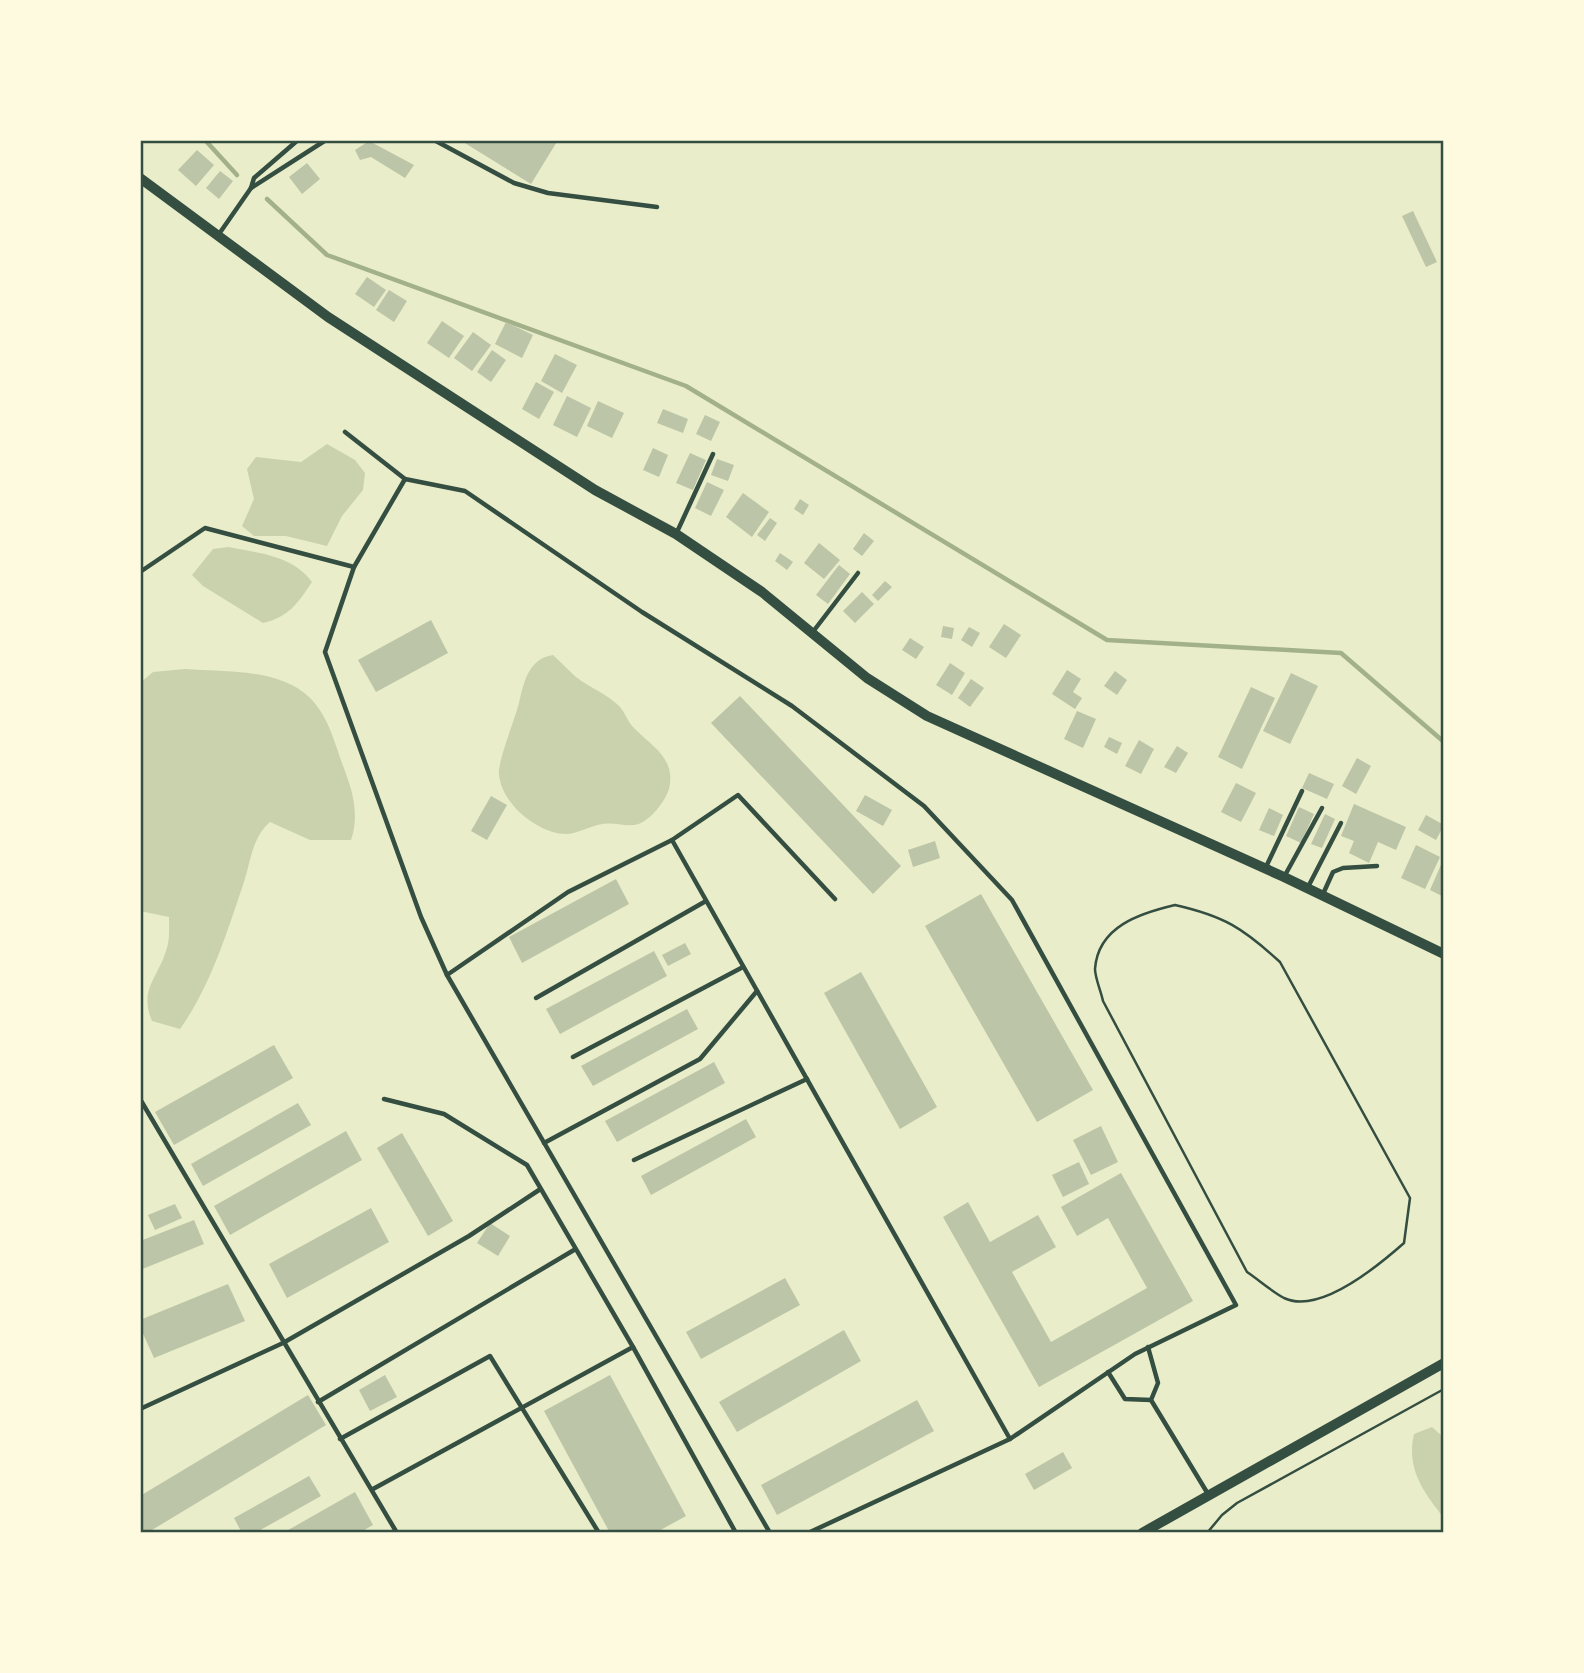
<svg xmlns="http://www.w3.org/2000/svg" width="1584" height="1673" font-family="'Public Sans',sans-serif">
<rect width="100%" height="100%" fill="#e9edc9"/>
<g fill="#cad2ad">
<path d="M327,444L355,460L365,473L363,490L342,516L327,546L286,536H254L242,526L254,499L247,469L256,457L301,462Z"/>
<path d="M228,547C259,553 293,556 312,582C298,603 289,617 263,623L203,586L192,575L213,549Z"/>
<path d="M553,655C561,662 568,670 576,677C590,688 608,694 620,707C626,714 628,723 635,729C654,748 676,759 669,789C665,802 648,824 634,825C623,826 612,822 602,824C590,826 577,834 566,834C537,833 502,804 499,775C497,763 515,719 519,703C524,682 528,659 553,655Z"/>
<path d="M185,669C223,672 279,668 309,697C327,714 334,740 342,763C352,789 360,813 351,840H310L270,822C251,839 251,862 243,885C226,935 210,987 180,1029L152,1021C139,990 157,979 166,951C170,941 169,928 169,917L140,911V683L153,672Z"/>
<path d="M1432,1427L1444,1438V1518C1423,1492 1406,1468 1414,1434Z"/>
</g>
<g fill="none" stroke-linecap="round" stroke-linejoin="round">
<g stroke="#a3b18a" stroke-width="4.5">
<path d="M205,140L237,175"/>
<path d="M267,199L327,255L686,386L1107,640L1341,653L1444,742"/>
</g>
</g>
<g fill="#bcc5a7">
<path d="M460,140H558L531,184Z"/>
<path d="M369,141L414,165L405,178L371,157L360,160L355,150Z"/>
<path d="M197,150L214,165L196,186L178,170Z"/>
<path d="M307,163L320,179L302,194L289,177Z"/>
<path d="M220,171L233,181L219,199L206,188Z"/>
<path d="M1413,211L1437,262L1426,267L1402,216Z"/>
<path d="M367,277L386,290L374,307L355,294Z"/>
<path d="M389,290L407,301L394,322L376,310Z"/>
<path d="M442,321L464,336L449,358L427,343Z"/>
<path d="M506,322L533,335L522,358L495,344Z"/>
<path d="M473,332L491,345L472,371L454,358Z"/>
<path d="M492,350L506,360L491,382L477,372Z"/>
<path d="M555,354L577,365L562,393L541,381Z"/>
<path d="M536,382L554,392L539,419L522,409Z"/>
<path d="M567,396L591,408L577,437L553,425Z"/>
<path d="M598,401L624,413L612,438L587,426Z"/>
<path d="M663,409L688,419L683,433L657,423Z"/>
<path d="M705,415L720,422L711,441L696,434Z"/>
<path d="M653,448L668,455L659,477L643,470Z"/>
<path d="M690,453L706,460L693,490L676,483Z"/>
<path d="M717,459L734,465L728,481L711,475Z"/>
<path d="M707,482L724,490L711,516L695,508Z"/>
<path d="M743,493L769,512L752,537L726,517Z"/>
<path d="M800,499L809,505L803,515L794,509Z"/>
<path d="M770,518L777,523L765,541L757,535Z"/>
<path d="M864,533L874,541L862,556L853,549Z"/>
<path d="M819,543L840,560L824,579L804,563Z"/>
<path d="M780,553L793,562L787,570L775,561Z"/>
<path d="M839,565L850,574L828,604L816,595Z"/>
<path d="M885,581L892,587L878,601L872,595Z"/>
<path d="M862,592L874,604L855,623L843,611Z"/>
<path d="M431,620L448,653L376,692L358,660Z"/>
<path d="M1004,624L1021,635L1006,658L989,647Z"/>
<path d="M943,626L954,628L952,639L941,637Z"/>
<path d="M969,627L980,633L972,647L961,640Z"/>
<path d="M910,638L924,647L916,659L902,650Z"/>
<path d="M950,663L965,673L952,695L936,685Z"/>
<path d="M1067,670L1081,679L1073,692L1082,698L1075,709L1052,694Z"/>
<path d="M1115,671L1127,680L1117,695L1104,686Z"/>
<path d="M1291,673L1318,686L1290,744L1263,731Z"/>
<path d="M971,679L984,688L970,707L958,698Z"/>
<path d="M1251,687L1275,698L1242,769L1218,757Z"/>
<path d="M740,696L901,866L873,894L711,723Z"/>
<path d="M1077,711L1096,719L1083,748L1064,739Z"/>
<path d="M1109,737L1122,743L1117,754L1104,747Z"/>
<path d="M1139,740L1154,749L1141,774L1125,766Z"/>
<path d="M1177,746L1188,753L1176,773L1164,767Z"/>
<path d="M1357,758L1371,766L1356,794L1342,786Z"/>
<path d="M1309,773L1334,784L1327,799L1302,788Z"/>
<path d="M1236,783L1256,793L1241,822L1221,812Z"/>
<path d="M865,795L892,810L883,826L856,811Z"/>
<path d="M491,796L507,805L487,840L471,831Z"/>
<path d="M1354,804L1406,827L1396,850L1378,842L1369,863L1349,853L1354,841L1341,836Z"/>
<path d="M1299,807L1314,814L1301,843L1286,836Z"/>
<path d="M1269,808L1283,815L1274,836L1259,830Z"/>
<path d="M1325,814L1335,819L1322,848L1311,844Z"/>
<path d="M1426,815L1444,825L1436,840L1418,830Z"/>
<path d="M935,841L940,858L913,867L908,850Z"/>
<path d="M1416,845L1440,857L1425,889L1401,878Z"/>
<path d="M1444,858V897L1430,890Z"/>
<path d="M616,879L629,904L522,963L509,937Z"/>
<path d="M981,894L1093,1090L1037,1122L925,926Z"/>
<path d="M685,943L691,954L668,966L662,955Z"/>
<path d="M654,951L667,976L560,1034L546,1009Z"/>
<path d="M861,972L937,1107L900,1129L824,993Z"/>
<path d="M687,1009L698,1029L593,1086L581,1066Z"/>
<path d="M274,1045L293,1078L174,1145L155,1112Z"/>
<path d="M714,1062L725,1083L617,1142L605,1121Z"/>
<path d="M298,1103L311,1125L203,1186L191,1164Z"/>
<path d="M746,1119L756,1137L651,1195L641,1176Z"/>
<path d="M1101,1126L1118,1162L1091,1175L1073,1140Z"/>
<path d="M346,1131L362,1160L230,1235L214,1206Z"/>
<path d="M402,1133L453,1221L428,1236L377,1148Z"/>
<path d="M1079,1162L1089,1184L1063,1197L1052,1175Z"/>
<path d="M1121,1173L1193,1301L1039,1387L943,1217L968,1202L990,1242L1038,1215L1056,1247L1012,1272L1051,1342L1147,1288L1108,1218L1077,1236L1061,1207Z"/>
<path d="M175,1204L182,1218L155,1230L148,1215Z"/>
<path d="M371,1208L389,1242L287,1298L269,1264Z"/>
<path d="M194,1220L204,1244L140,1270V1241Z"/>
<path d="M490,1223L510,1236L498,1256L477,1243Z"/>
<path d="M785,1278L800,1305L701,1359L686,1332Z"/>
<path d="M228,1284L245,1321L154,1358L140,1327V1320Z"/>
<path d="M844,1330L861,1361L737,1432L719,1402Z"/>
<path d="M385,1375L397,1397L370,1411L359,1390Z"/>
<path d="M610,1375L686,1516L655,1533H610L544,1411Z"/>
<path d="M308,1395L326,1425L147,1533H140V1496Z"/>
<path d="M917,1400L934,1431L777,1515L761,1485Z"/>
<path d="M1063,1452L1072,1468L1034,1490L1025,1474Z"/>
<path d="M309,1476L321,1496L255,1533H242L234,1518Z"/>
<path d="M355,1492L373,1525L359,1533H283Z"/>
</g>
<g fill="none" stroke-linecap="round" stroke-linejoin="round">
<g stroke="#344e41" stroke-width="2.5">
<path d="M1175,905C1224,916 1243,928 1280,962L1410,1198L1404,1243C1378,1266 1320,1315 1284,1298C1271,1291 1259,1280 1247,1272L1103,1001C1101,991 1095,978 1095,969C1098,926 1141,913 1175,905Z"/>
<path d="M1207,1533L1222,1515L1237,1503L1444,1389"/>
</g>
<g stroke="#344e41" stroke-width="4.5">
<path d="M434,140L514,183L548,193L657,207"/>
<path d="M251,188L326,140"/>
<path d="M219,234L251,188L254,178L298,140"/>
<path d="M345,432L405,479L465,491L642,612L792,706L924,806L1012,900L1236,1305L1135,1354L1010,1439L672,840L568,892L447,975"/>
<path d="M405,479L354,567L325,652L421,917L447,975L770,1533"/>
<path d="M677,532L713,454"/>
<path d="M140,572L205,528L354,567"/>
<path d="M812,633L858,573"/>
<path d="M672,840L738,795L835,899"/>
<path d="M1265,869L1302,791"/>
<path d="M1284,877L1322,808"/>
<path d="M1308,887L1341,823"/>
<path d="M1323,894L1333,872L1343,868L1377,866"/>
<path d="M536,998L706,901"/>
<path d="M573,1057L743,967"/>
<path d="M140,1099L397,1533"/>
<path d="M384,1099L444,1114L527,1165L633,1347L736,1533"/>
<path d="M544,1143L700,1059L757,991"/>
<path d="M634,1160L807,1079"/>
<path d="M1148,1347L1158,1383L1151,1400L1208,1494"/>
<path d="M1108,1372L1125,1399L1151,1400"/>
<path d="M318,1402L574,1250"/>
<path d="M140,1409L283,1343L469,1236L539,1190"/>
<path d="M340,1439L490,1356L599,1533"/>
<path d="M373,1489L633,1347"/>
<path d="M808,1533L1010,1439"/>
</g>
<g stroke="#344e41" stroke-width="10">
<path d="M140,178L328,317L595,490L676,534L762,592L867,678L927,716L1284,877L1444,954"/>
<path d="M1142,1533L1444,1363"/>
</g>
</g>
<rect width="1584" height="1673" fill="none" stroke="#fefae0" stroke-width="284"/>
<rect x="142" y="142" width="1300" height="1389" fill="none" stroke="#344e41" stroke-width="2.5"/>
</svg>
